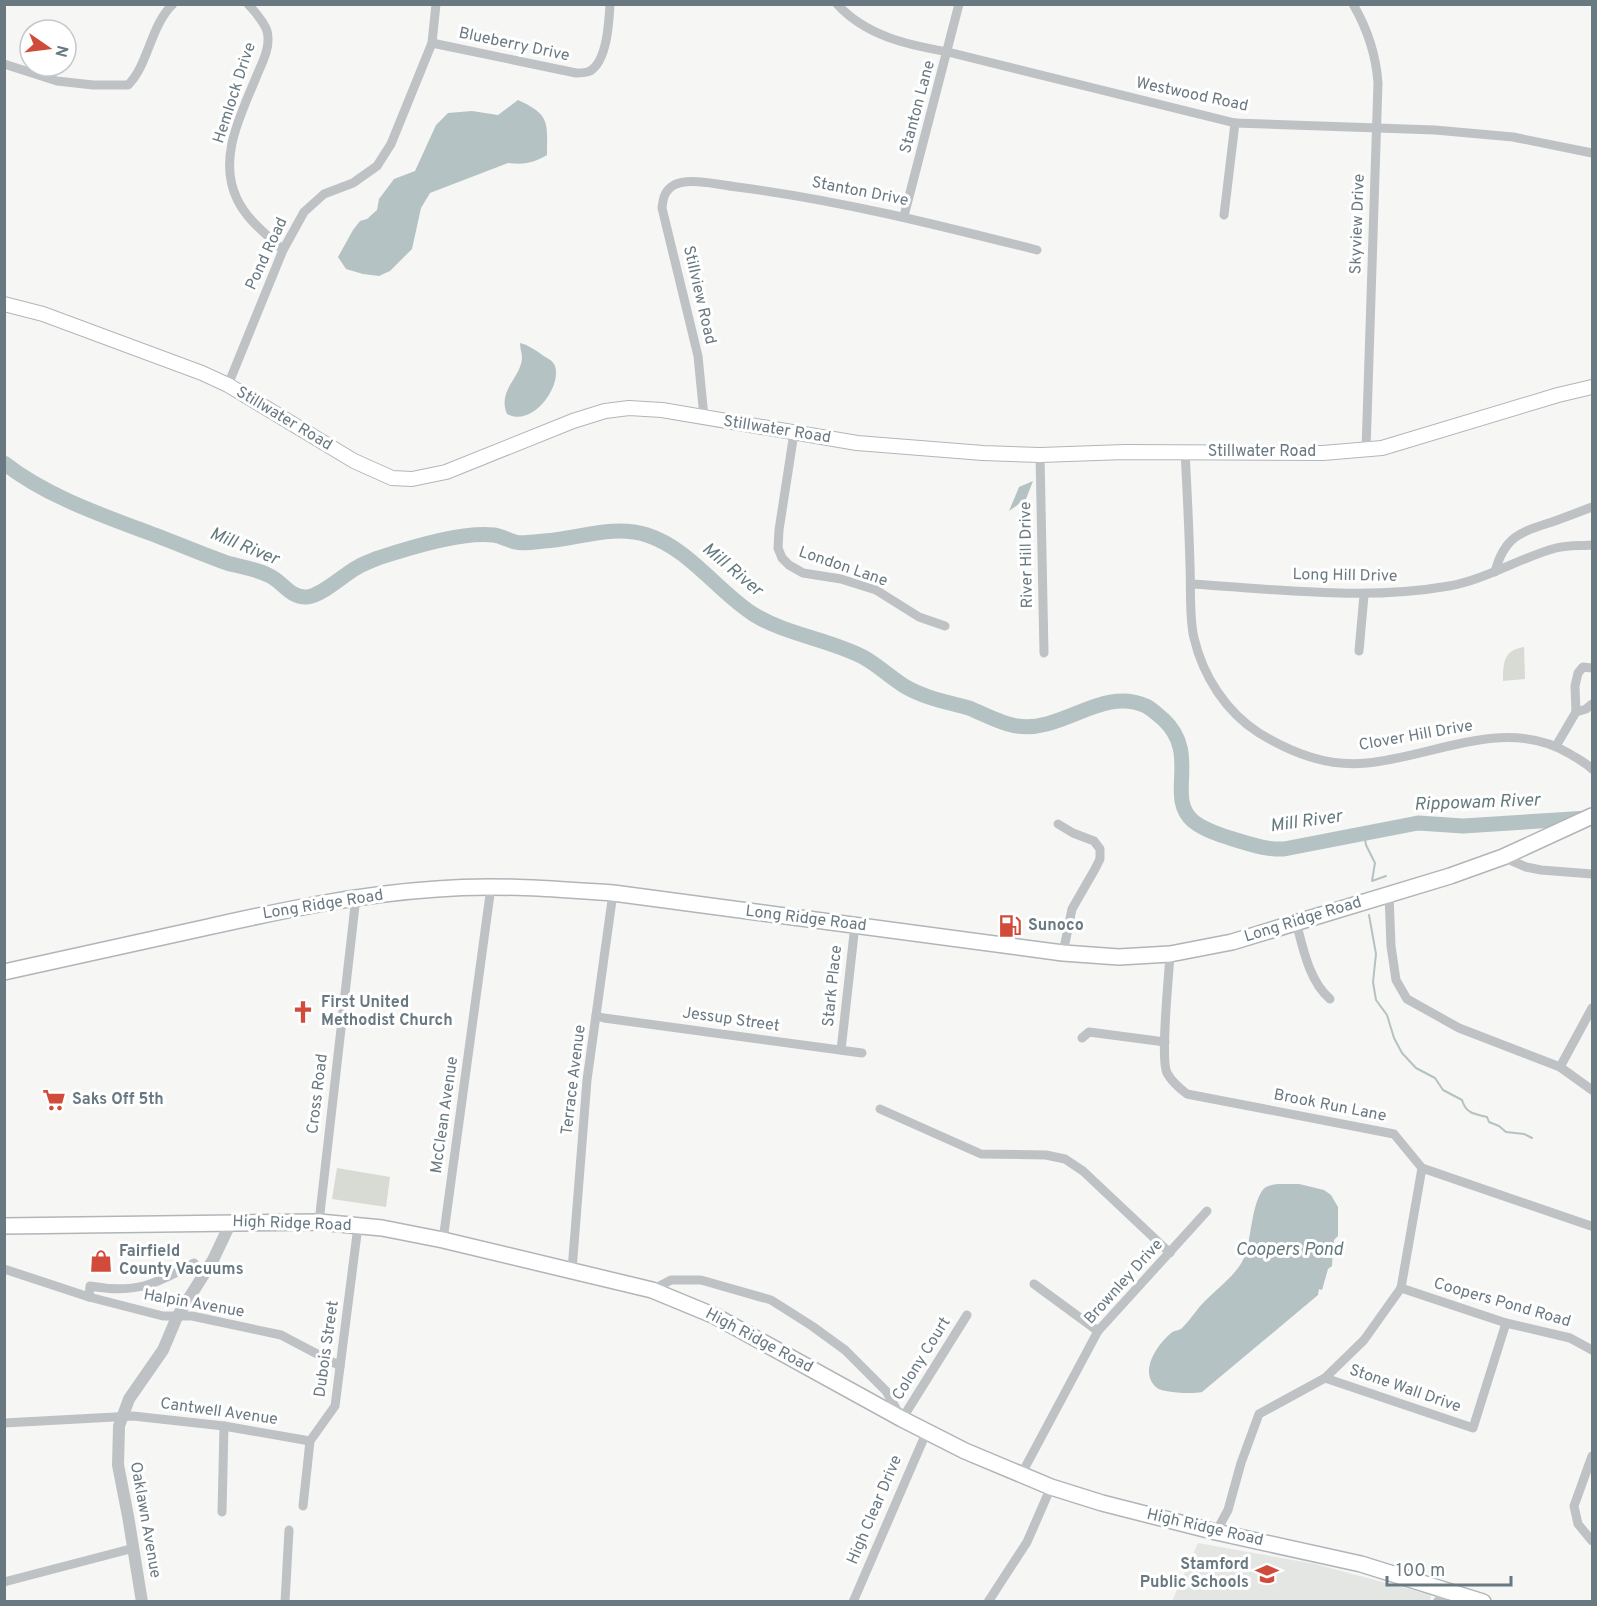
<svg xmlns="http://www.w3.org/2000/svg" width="1597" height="1606" font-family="Overpass,sans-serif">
<rect width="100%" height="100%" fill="#f6f6f4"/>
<path fill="#e4e6e4" d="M1198,1543L1315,1564L1431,1595L1430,1601H1172Z"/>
<g fill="#d7dbd3">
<path d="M1524,647L1525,679L1503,681C1503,664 1503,650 1524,647Z"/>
<path d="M337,1168L390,1177L386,1207L332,1199Z"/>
</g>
<g fill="#b5c2c4">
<path d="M518,100C551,115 547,123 547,155C533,163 524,165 508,163L430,193L421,208L412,249L390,271L379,276L363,274L346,269L338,257L353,230L360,221L367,219L377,210L379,199L394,179L415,171L436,125L448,113L472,111L498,115Z"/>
<path d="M520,343C528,345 534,349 541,354C546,358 553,360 555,366C562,387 532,428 507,414C497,390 521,378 522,358C522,353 520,349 520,343Z"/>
<path d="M1033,481L1026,499L1009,511L1019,487Z"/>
<path d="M1278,1184H1299L1324,1190L1331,1195L1338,1207V1236L1334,1240L1333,1246L1332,1266L1328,1269L1322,1290L1319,1289L1318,1295L1202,1392C1193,1394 1164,1393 1157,1388C1138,1372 1157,1345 1171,1333C1175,1330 1180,1331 1183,1327C1192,1318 1198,1307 1207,1299C1219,1287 1233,1277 1242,1262C1252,1244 1250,1209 1262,1191C1266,1185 1272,1185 1278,1184Z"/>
</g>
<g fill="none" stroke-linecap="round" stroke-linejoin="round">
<g stroke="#b5c2c4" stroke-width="2">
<path d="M1364,833L1366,845L1375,863L1372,881L1386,876"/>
<path d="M1369,915L1376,954L1373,982L1376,1000L1387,1015L1394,1038L1402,1053L1416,1068L1435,1078L1443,1090L1462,1100C1466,1114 1475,1114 1487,1117L1489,1122L1499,1126L1506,1132L1524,1134L1532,1138"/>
</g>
<path stroke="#b5c2c4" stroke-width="15" d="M4,463C45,495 96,513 144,531C172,541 199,553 227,563C241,567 257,569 270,576C283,582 290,598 307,597C322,596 344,574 358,567C364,563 371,561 378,558C408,548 463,531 494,535C501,536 508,540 515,542C524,544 535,542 544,541C578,539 613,524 647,535C690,549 716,590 753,614C787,635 828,639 863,657C878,665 891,678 906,687C925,698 948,702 969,708C984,714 1001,724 1017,726C1062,733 1102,686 1146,706C1152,709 1158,715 1163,719C1201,754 1165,797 1193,821C1204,830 1220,835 1233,839C1250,844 1266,850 1284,849L1418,823L1463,826L1588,818"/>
<g stroke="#b1b6ba" stroke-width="16">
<path id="secondary" d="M4,304L43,314L202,373L228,385L354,461L392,478L412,479L446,472L573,421L605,411L629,408L662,410L857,443L983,453L1040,455L1125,452L1323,453L1382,448L1558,395L1592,387"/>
</g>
<g stroke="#b0b5b8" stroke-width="18">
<g id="primary">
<path d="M4,972C72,957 140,942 208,927C284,910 359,894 437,889C495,884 555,889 613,893L1063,953L1119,957L1170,954L1232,942L1450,876L1503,857L1592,816"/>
<path d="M4,1226L319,1222L382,1228L443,1240L652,1290L715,1316L902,1419L965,1451L1051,1487L1102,1503L1216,1532L1361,1564L1483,1602"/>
</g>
</g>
<g stroke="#bec2c5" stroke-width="9">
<path d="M248,4C255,12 264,21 267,31C271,46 263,61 257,75C242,113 217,157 237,199C247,220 266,234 283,250"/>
<path d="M837,4C866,36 908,45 948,52L1235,123L1435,130L1513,137L1592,153"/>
<path d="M1353,4C1368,30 1376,54 1378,83L1366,450"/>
<path d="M432,43L576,73C581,73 586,73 590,71C607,61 609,23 610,4"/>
<path d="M4,64L57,81L93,85H128C149,64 150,26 173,4"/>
<path d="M1224,215L1235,123"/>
<path d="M904,216L959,4"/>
<path d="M228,385L283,250L304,212L324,194L353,183L377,166L391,144L432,43L436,4"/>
<path d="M704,417L698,356L662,208C663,199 664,191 674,185C689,177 721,185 737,187C839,200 938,225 1037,250"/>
<path d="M794,433L779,530L778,548L782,558L789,565L803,573L841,579L876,590L919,617L945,626"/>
<path d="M1185,451C1187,489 1189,527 1190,565C1191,586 1189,618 1194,638C1203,676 1226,712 1259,733C1292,753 1327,767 1367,763C1433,757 1507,715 1570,754C1578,759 1586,763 1592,769"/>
<path d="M1040,455L1044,653"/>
<path d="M1495,572C1504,537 1520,532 1552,522C1566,517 1579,512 1592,507"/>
<path d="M1191,584C1277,589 1364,601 1449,586C1487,579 1519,558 1556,548C1568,545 1581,546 1592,545"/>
<path d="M1359,651L1364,595"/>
<path d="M1576,712L1586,709L1592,704"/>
<path d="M1556,746L1576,712L1575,686L1578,673L1583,667L1592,668"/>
<path d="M1058,824L1073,833L1094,841L1100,849V859L1095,869L1072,909L1063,953"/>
<path d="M1503,857L1526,867L1541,870L1592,874"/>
<path d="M1389,894L1391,946L1396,980L1407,999L1459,1028L1560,1067L1592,1090"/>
<path d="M1296,922C1303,948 1309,981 1330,999"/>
<path d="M1170,954C1169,976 1160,1059 1167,1073C1172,1082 1179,1088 1187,1094L1394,1134L1422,1168L1591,1226"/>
<path d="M596,1016L604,1018L862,1053"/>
<path d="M1082,1038L1089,1032L1165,1042"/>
<path d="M841,1050L855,925"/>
<path d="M1560,1067L1592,1008"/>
<path d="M880,1109L981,1154L1046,1155L1065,1159L1083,1171L1170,1253"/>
<path d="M319,1222L356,897"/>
<path d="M443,1240L491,887"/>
<path d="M4,1269L89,1297L163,1316H192L281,1335L340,1366"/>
<path d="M572,1270L587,1080L613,893"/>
<path d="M1034,1284L1098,1331"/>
<path d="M1401,1288L1506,1323L1570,1338L1592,1350"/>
<path d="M652,1290L671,1280H701L771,1300L812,1326L845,1350L886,1391L902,1419L967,1315"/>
<path d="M89,1297L90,1286C135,1294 155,1285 194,1263"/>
<path d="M1325,1378L1473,1428L1506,1323"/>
<path d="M4,1423L133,1416L224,1426L310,1441"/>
<path d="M1592,1456L1574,1506L1578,1524L1592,1541"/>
<path d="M1021,1475L1098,1331L1207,1211"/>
<path d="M303,1506L310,1441L335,1406L358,1226"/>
<path d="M222,1512L224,1426"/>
<path d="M1216,1532L1228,1510L1241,1463L1259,1414L1325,1378L1364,1340L1401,1288L1422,1168"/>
<path d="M4,1582L134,1548"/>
<path d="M285,1602L289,1530"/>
<path d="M853,1602L927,1431"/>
<path d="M988,1602L1027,1542L1051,1487"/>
<path d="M1437,1602L1448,1590L1452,1602"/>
</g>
<path stroke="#bec2c5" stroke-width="12" d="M142,1602L128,1516L118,1465L119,1426L129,1399L163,1350L177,1317L213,1260L231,1222"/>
<use href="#secondary" stroke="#fff" stroke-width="14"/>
<use href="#primary" stroke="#fff" stroke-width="15"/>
</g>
<defs>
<g id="fuel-bare" transform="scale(1.8)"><path d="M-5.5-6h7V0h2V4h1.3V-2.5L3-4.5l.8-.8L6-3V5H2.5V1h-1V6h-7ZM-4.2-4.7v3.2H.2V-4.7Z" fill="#d14b3a" stroke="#fff" stroke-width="2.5" paint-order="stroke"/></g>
<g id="church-bare" transform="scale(1.8)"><path d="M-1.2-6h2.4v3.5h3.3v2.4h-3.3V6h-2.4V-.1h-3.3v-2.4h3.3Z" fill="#d14b3a" stroke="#fff" stroke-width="2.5" paint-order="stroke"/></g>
<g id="supermarket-bare" transform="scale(1.8)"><path d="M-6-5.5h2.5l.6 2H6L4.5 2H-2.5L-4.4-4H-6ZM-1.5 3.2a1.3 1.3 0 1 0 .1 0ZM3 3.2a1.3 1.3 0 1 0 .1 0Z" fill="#d14b3a" stroke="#fff" stroke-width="2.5" paint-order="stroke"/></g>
<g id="shop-bare" transform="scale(1.8)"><path d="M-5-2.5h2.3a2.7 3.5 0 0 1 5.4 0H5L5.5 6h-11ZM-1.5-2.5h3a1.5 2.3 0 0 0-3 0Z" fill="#d14b3a" stroke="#fff" stroke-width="2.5" paint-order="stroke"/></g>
<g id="school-bare" transform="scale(1.8)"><path d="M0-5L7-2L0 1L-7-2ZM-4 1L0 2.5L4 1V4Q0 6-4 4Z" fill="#d14b3a" stroke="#fff" stroke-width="2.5" paint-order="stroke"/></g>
</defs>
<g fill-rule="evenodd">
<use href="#fuel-bare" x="1010" y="926"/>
<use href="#church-bare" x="303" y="1012"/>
<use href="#supermarket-bare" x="54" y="1100"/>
<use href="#shop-bare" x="101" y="1261"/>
<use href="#school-bare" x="1267" y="1574"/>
</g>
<g text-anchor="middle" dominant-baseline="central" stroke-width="6" stroke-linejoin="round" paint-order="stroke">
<g font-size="16" fill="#697982" stroke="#fff">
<text transform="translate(514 45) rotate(12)">Blueberry Drive</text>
<text transform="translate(235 93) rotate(-72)">Hemlock Drive</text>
<text transform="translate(1192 95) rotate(12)">Westwood Road</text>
<text transform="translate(918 107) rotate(-75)">Stanton Lane</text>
<text transform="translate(860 192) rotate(11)">Stanton Drive</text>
<text transform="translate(1358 224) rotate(-88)">Skyview Drive</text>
<text transform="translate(267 254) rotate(-65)">Pond Road</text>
<text transform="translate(699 295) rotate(77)">Stillview Road</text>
<text transform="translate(284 419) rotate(31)">Stillwater Road</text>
<text transform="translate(777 430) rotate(9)">Stillwater Road</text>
<text x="1262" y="452">Stillwater Road</text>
<text transform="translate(1027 555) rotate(-91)">River Hill Drive</text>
<text transform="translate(843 567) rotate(19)">London Lane</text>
<text transform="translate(1345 576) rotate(1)">Long Hill Drive</text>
<text transform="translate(1416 736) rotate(-10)">Clover Hill Drive</text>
<text transform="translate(323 905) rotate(-9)">Long Ridge Road</text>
<text transform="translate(806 919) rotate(7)">Long Ridge Road</text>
<text transform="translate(1303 920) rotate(-17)">Long Ridge Road</text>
<text transform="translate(833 986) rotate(-84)">Stark Place</text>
<text transform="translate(731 1020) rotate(8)">Jessup Street</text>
<text transform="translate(574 1080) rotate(-83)">Terrace Avenue</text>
<text transform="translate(318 1094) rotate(-83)">Cross Road</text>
<text transform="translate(1330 1106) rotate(11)">Brook Run Lane</text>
<text transform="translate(445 1115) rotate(-82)">McClean Avenue</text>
<text transform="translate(292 1224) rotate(2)">High Ridge Road</text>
<text transform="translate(1124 1282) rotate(-48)">Brownley Drive</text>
<text transform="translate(1502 1303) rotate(16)">Coopers Pond Road</text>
<text transform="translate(194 1304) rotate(10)">Halpin Avenue</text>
<text transform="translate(759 1341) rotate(28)">High Ridge Road</text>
<text transform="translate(327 1349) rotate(-82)">Dubois Street</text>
<text transform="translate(922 1359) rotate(-58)">Colony Court</text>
<text transform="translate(1405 1389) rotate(19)">Stone Wall Drive</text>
<text transform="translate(219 1412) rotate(8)">Cantwell Avenue</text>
<text transform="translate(875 1510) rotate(-67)">High Clear Drive</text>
<text transform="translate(145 1520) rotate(80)">Oaklawn Avenue</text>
<text transform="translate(1205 1528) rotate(13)">High Ridge Road</text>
</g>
<g font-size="16" font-weight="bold" fill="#697982" stroke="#fff" text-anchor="start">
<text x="1028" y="926">Sunoco</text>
<text x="321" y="1003">First United<tspan x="321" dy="18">Methodist Church</tspan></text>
<text x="72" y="1100">Saks Off 5th</text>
<text x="119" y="1252">Fairfield<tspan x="119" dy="18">County Vacuums</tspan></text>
<text x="1249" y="1565" text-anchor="end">Stamford<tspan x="1249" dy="18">Public Schools</tspan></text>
</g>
<g font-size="18" font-style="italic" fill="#647a7e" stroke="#fff">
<text transform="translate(244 547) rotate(22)">Mill River</text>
<text transform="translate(732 570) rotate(40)">Mill River</text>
<text transform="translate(1477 803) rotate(-2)">Rippowam River</text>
<text transform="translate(1306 822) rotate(-8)">Mill River</text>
<text x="1289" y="1250">Coopers Pond</text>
</g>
</g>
<rect width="1597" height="1606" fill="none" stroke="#697982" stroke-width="12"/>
<g transform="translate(48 48) rotate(104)"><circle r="28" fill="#ffffff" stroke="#c3c9cd" stroke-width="1.5"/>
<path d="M0-4.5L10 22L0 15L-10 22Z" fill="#d14b3a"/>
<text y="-9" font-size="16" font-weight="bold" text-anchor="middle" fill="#697982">N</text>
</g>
<path d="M1387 1576v9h124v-9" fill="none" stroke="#697982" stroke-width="3"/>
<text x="1396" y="1576" font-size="18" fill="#697982" stroke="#ffffff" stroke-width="4.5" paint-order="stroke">100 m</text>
</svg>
